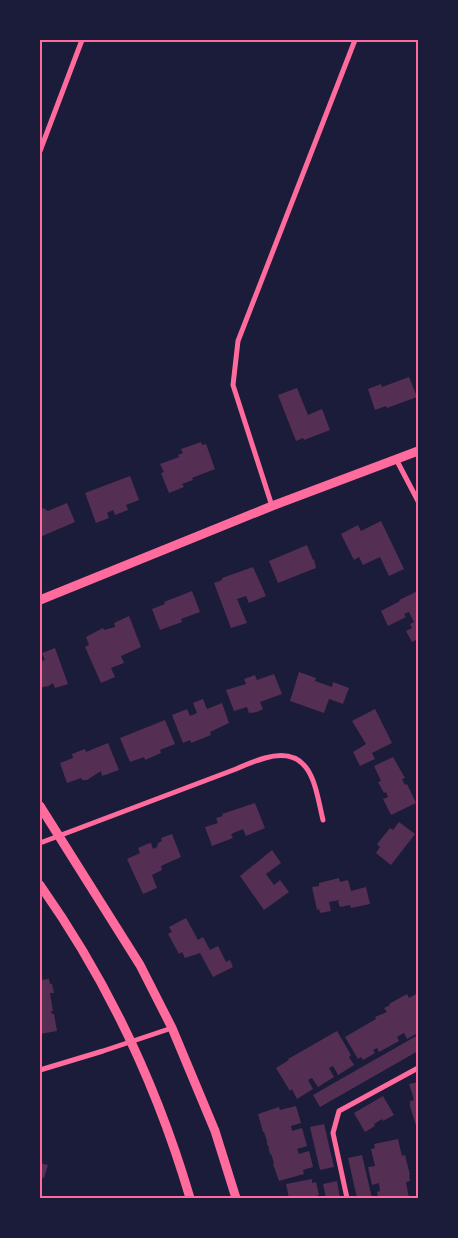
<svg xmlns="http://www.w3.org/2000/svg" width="458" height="1238" font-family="'Golos Text',sans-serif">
<rect width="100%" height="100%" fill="#1b1b3a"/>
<g fill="#542f53">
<path d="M409,377L417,397L387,408L386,406L375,410L368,389L381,384L382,387Z"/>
<path d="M297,388L308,415L322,409L330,430L304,440L303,438L296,441L278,395Z"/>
<path d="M201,442L202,445L206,444L215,469L192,478L193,480L182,484L184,487L169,493L161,473L164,472L160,464L179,457L178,455L183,453L181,449Z"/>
<path d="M130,476L139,500L126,505L128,510L115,515L113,510L107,513L109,518L96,523L85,493Z"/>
<path d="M67,503L75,522L40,537L41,509L43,508L48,511Z"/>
<path d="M381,521L404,569L389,576L380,557L363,565L359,557L354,560L341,534L358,525L361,531Z"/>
<path d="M307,545L313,560L314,559L316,568L278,583L269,561Z"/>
<path d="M253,567L266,596L249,603L246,596L237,599L247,623L231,628L214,583L222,580V578Z"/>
<path d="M192,591L200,612L181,619L182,622L160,630L152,609L165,604L164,602Z"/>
<path d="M418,591V639L412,642L406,631L412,628L410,624L414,622L409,612L404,614L406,617L388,626L381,611L400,601L399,600Z"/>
<path d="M129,616L141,647L121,656L124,663L111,668L115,677L101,683L85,647L89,645L86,637L103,628L104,630L115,627L114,623Z"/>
<path d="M55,648L68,684L55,688L53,683L47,687V686L40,688V661L45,660L42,653Z"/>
<path d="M299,672L316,678L315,681L332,687L333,682L349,688L343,704L329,699L324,713L290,701Z"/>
<path d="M274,674L282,694L260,702L263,709L257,712L249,713L247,707L234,711L226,690L246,684L244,679L255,675L257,680Z"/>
<path d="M203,699L207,709L222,703L229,723L210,732L211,735L191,743L190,740L183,743L172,715L187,709L190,716L197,713L193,703Z"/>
<path d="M375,709L392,743L372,753L375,759L360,766L353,752L366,744L352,721Z"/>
<path d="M165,720L175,744L160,750L161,753L145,760L144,757L130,762L120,738Z"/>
<path d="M108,743L119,770L102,776L101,771L87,780H82L81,778L67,783L60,763L73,758L72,754L85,749L86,752Z"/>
<path d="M393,757L405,778L402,779L405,785L407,784L416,803L391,815L383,799L388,797L386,792L384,793L378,782L381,781L374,766Z"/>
<path d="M255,803L265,828L246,836L243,829L231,834L233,838L212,846L205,827L218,823L216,818L223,816L222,814Z"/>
<path d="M399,822L415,834L391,865L376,853L380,847L377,844L390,828L393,830Z"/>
<path d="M172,834L181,857L161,866L162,870L152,875L157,888L143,894L127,859L140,853L138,848L147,844L151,843L153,849L157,847L158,843L162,841L161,838Z"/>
<path d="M272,850L281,863L266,874L274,885L280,880L289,892L264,910L240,876Z"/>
<path d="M339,878L340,882L348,880L351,891L366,887L370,904L351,908L350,905L340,907L338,902L339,900L329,902L331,911L320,913L319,909L317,910L312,887L319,886V883Z"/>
<path d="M186,918L198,940L203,937L210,950L218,946L226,962L230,960L233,967L213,977L200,953L185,958L182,952L179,954L168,934L172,932L169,927Z"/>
<path d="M49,979L50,984H52L54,993H50L53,1011H51L52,1014H54L57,1031L40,1034V980Z"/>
<path d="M418,993V1033L407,1039L404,1033L397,1037L399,1041L379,1052L377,1048L373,1050L375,1053L363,1060L361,1057L358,1059L345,1037L376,1019L375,1017L387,1012L384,1008L390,1005L389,1004L407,994L409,998Z"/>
<path d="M337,1031L351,1055L349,1057L354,1065L338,1075L333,1066L329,1068L334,1077L318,1087L312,1078L308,1080L313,1089L297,1099L292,1089L290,1091L276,1068L289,1060L288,1059Z"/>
<path d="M418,1035V1051L320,1107L313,1095Z"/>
<path d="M418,1082V1129H417L410,1106V1101L414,1100L409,1084Z"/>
<path d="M383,1096L394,1115L383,1121L382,1119L374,1124L375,1126L365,1132L354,1113Z"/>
<path d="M296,1106L301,1123L291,1126L292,1131L302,1128L307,1146L297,1149L299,1154L309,1151L313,1167L303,1170L304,1174L279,1181L273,1164L274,1163L271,1154H270L268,1145H267V1141L264,1132H263L258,1114L279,1107L280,1110Z"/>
<path d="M324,1124L334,1167L320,1170L310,1127Z"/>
<path d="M398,1139L402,1156L405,1155L410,1175H409L410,1181L406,1182L409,1198H378L377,1192L380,1191L379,1183L372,1185L368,1167L375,1166L371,1149L375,1148L374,1144Z"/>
<path d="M362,1155L372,1198H357L348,1158Z"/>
<path d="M40,1163L48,1165L44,1178L40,1177Z"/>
<path d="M312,1179V1183L316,1182L319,1195L316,1196V1198H289L286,1184Z"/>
<path d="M337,1181L340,1198H326L323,1184Z"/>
</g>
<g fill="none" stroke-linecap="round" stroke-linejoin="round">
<g stroke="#ff6b9d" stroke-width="5">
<path d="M40,151L82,40"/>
<path d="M396,459L418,501"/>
<path d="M272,506L233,385L238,341L355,40"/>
<path d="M40,843L236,769C245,765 255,761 265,758C312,745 315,786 323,820"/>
<path d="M40,1070L103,1051L172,1028"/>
<path d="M347,1198L333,1133L339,1111L418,1068"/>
</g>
<g stroke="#ff6b9d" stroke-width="9">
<path d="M40,600L272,506L418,451"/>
<path d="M40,806L140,965L172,1028L215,1131L236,1198"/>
<path d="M40,885C107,980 157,1086 190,1198"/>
</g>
</g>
<rect width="458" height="1238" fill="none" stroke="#1b1b3a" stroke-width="82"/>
<rect x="41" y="41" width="376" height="1156" fill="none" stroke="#ff6b9d" stroke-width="2"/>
</svg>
